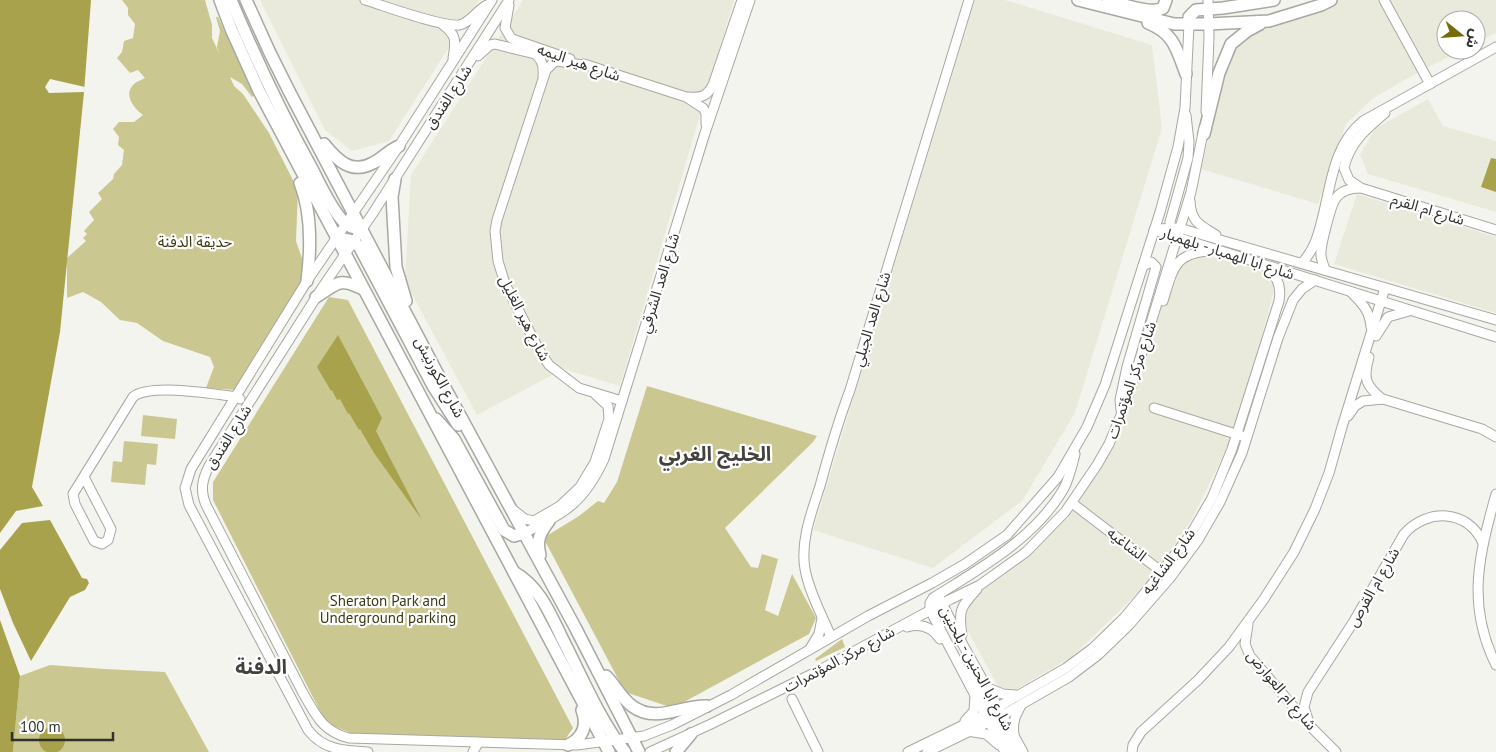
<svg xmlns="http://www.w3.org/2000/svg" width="1496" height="752" font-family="'PT Sans','Noto Sans Arabic',sans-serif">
<rect width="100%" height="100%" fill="#f4f4ee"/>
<g fill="#eaeadc">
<path d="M260,0H479L389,141L352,151L325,130Z"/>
<path d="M523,0H734L620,386L564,369L477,415L405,281L411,175Z"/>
<path d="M975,0H1005L1152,45L1162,128L1075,413L1022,501L933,568L813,530Z"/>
<path d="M1324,0H1496V33L1476,43V20H1446V50H1462L1417,73L1372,99L1346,124L1318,204L1201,169L1224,72L1238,40Z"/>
<path d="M1428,99L1443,126L1496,141V212L1368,174L1360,154L1376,128Z"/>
<path d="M1357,194L1496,237V313L1334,264Z"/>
<path d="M1194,252L1268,272L1275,287L1259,345L1227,448L1191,521L1146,585L1073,656L1017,689L999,688L964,624L967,602L982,586L1009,567L1097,471L1158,309L1178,267Z"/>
</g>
<g fill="#cbc791">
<path d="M122,0H205L212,25V38L220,55L217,47L220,31L216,17H218L254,96L252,97L242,84L230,77L234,86L243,94L269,133L298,190L296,241L305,267V282L236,390L206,388L214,367L210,357L163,341L137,323L120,320L101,302L83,292L67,298V258L86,241L83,238L87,234L84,231L94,220L89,212L102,199L98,193L113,179L114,174L122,165L124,150L118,145L119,137L113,129L119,122H134L143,115C133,108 123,94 134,84C137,81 142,80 145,78L138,70L130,73L117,58L122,52L124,41L133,38L135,24L128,15V8Z"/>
<path d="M329,297L348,300L573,728L564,741L356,735L326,723L213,500V482Z"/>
<path d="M647,386L817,436L813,442L725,528L751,567L758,568L762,554L778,559L765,610L778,616L792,574L816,618L809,634L673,708L625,692L545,541L548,535L579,516L598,501L604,503L617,482Z"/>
<path d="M143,415L177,419L175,439L141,436Z"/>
<path d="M124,441L158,444L156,465L147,464L145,485L111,482L113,461L122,462Z"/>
<path d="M842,639L845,647L816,661L815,659L819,656Z"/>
<path d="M50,665L105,669L165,672L209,752H13L20,676Z"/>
</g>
<g fill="#a9a24d">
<path d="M0,0H91L84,92L60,332L32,487L43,506L16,511L0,533Z"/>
<path d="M1491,158L1496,159V192L1481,187Z"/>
<path d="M338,335L382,418L376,431L422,520L374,453L360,429L359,430L349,413L348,414L340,399L337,400L332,390L331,391L317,367Z"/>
<path d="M50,520L82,578L87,579L89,583L85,590L70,597L31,661L13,623L0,589V550L22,523Z"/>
<path d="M0,620L20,676L13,752H0Z"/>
<circle cx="52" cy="740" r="13"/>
</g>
<path fill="#f4f4ee" d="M50,79L85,87L84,92L49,93L45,87Z"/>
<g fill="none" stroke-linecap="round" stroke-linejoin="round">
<g stroke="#a8a8a2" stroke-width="11">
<g id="minor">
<path d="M365,0C385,6 441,27 459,25C470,23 477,10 487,5"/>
<path d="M509,0L373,213L322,288L209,466C202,480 200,490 206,505L303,693C316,715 322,731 349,738L577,745L644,736L672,725L731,695L868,616L932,583L965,564L1007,535L1058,477L1087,427L1105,385L1160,212L1178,147L1185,108L1189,24"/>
<path d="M1384,0L1430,84"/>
<path d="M509,5L505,28L511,38L515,40L570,59"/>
<path d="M442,24C457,35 456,41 453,58"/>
<path d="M478,56L490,45L495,44L535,54C542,59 544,67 543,76"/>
<path d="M584,64L686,97L703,108L706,113V124"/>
<path d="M589,66L557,61L554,62L546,70L497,220L495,231L498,261L505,284L539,350L549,365L579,388L622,401"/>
<path d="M689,97C702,98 707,96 713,85L742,0"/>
<path d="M1206,112L1209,37L1208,0"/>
<path d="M1385,113C1367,128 1349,143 1344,168L1349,180L1361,188L1496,230"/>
<path d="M1190,201C1191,222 1200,225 1216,235"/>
<path d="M1157,229L1179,228L1496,320"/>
<path d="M1154,230L1496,337"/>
<path d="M1171,231L1170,222L1188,158L1189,142L1186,115"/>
<path d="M1302,263C1308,256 1313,249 1316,240C1331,200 1328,149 1363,121L1496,47"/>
<path d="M1325,270C1324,265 1321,260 1321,255C1320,247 1331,204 1336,198C1342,190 1350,188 1360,188"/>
<path d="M1351,292C1362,303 1370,311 1371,327"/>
<path d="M1163,301C1173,269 1174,252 1212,251"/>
<path d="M1376,336L1388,317L1409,311"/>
<path d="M1369,357C1363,378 1365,385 1382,399"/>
<path d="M1154,408L1242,436"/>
<path d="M1121,410L1120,400L1127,367L1156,267L1151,262L1143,266"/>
<path d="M1348,416L1355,406L1363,401L1383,399L1482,429L1496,437"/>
<path d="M84,477L111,529L108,540L102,544L94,541L75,504L73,494L133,397C150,383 214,394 237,397L240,399"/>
<path d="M1496,494C1479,555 1466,605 1496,665"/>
<path d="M1072,503L1166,575"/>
<path d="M512,509L525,519L534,521L560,506L580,487L595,462L609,419L608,406L596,395"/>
<path d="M524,533C566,513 584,502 604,459L705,133L750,0"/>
<path d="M940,599L963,645L1023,752"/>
<path d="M1248,624L1245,644L1250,656L1310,726L1336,752"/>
<path d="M907,627C921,623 932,627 940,639"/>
<path d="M962,635C958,609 961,607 977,589"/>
<path d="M831,637C822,615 809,592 805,569C800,541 812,511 820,486C829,453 838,422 850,390L969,0"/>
<path d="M811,647L819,634L822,618"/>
<path d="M969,673L995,713"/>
<path d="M988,688L1003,694L1016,695"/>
<path d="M792,699L818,752"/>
<path d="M995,718L1014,752"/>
<path d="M965,721L974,711L975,695"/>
<path d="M1310,726L1304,707L1308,692L1354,621L1404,534C1427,508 1468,509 1483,543"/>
<path d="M967,731L986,734L999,745"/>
<path d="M1014,734C1012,722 1016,714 1022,704"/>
<path d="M368,752C345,751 323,750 308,730L189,505L185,488L191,469L307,281L399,146L492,0"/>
<path d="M473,752L478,743"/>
<path d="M650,752L711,724L816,672L951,599L980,585L1026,552L1065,512L1097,465L1109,444L1121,415L1135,375L1191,192L1204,128"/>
<path d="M908,752L986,714L1066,668L1093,648L1124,618L1149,588L1191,534L1212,498L1232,449L1279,301C1282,284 1276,275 1264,265"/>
<path d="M927,752L1003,715L1069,677L1098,655L1129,625L1170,578L1198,540L1220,502L1242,453L1278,338L1293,300L1302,289L1315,280"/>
<path d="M1005,752L930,610V603L933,598C979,569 1034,539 1063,490C1069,480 1072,466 1075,454"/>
<path d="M1132,752L1133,745L1141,732L1198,680L1229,647L1264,599L1294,552L1315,509L1329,473L1342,427L1385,288"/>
</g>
</g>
<g stroke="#a8a8a2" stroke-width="14">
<g id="major">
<path d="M220,0L231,29L259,91L609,752"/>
<path d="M231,0C255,57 281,113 311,167C320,184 329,205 342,220C347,226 354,229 362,229"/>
<path d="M246,0L270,53L290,93L443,384L575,627L639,752"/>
<path d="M1078,0L1174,24H1208L1269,21L1321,5L1331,0"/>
<path d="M1108,0C1121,4 1152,15 1163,8L1166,0"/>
<path d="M1148,23C1174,33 1177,50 1186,74"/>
<path d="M1189,24V17L1196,10L1223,8L1274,0"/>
<path d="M1204,134L1219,73L1231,44L1247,31L1260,24"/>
<path d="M324,144C337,160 351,175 373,163C383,158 389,150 399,146"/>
<path d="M395,179L392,197L396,267L406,301"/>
<path d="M300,183C312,213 311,249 307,281"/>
<path d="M336,238L349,240L359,246L433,386L458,425"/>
<path d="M316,297C336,285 338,276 363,289"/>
<path d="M436,419L454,439L504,530L514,536L524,533"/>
<path d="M540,555C536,540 540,533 549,521"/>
<path d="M514,572C539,586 550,613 562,638C581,675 600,721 625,752"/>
<path d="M606,676C615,685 621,698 632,706C656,724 681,705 707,706"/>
<path d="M568,745C583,738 588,726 582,710"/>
<path d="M676,752L691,734"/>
</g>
</g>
<use href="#minor" stroke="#fff" stroke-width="9"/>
<use href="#major" stroke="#fff" stroke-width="11"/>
</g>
<g text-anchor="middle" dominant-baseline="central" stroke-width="4.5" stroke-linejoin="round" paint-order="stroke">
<g font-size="15" fill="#30302d" stroke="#fff">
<text transform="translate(579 62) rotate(19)">شارع هير اليمه</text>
<text transform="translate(448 97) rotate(-57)">شارع الفندق</text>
<text transform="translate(1428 209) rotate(17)">شارع ام القرم</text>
<text transform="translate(1228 253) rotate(18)">شارع ابا الهمبار - بلهمبار</text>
<text transform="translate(659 283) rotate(-73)">شارع العد الشرقي</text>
<text transform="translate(525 318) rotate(63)">شارع هير الغليل</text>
<text transform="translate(871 319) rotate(-73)">شارع العد الجبلي</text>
<text transform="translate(440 377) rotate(62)">شارع الكورنيش</text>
<text transform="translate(1131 380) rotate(-71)">شارع مركز المؤتمرات</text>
<text transform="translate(228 437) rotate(-58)">شارع الفندق</text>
<text transform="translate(1127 544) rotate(38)">الشاغيه</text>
<text transform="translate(1168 561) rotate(-53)">شارع الشاغيه</text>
<text transform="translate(1373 587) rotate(-60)">شارع ام القرص</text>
<text transform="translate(839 659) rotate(-28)">شارع مركز المؤتمرات</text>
<text transform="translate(977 668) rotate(62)">شارع ابا الحنين - بلحنين</text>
<text transform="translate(1282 690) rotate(50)">شارع ام العوارض</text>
</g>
<g font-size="15" fill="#3c3914" stroke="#fff">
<text x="195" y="241">حديقة الدفنة</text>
<text x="388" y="600">Sheraton Park and<tspan x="388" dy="17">Underground parking</tspan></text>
</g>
<g font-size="20" font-weight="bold" fill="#43423d" stroke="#fff">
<text x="715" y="454">الخليج الغربي</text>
<text x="261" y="667">الدفنة</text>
</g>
</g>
<g transform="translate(1461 35) rotate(107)"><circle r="24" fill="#ffffff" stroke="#acacab"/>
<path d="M0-4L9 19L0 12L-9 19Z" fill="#746c07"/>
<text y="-8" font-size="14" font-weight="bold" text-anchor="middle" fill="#30302d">ش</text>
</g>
<path d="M12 732v8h101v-8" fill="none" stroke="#30302d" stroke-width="2.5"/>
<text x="20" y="732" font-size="15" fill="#30302d" stroke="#ffffff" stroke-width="4" paint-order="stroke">100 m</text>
</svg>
